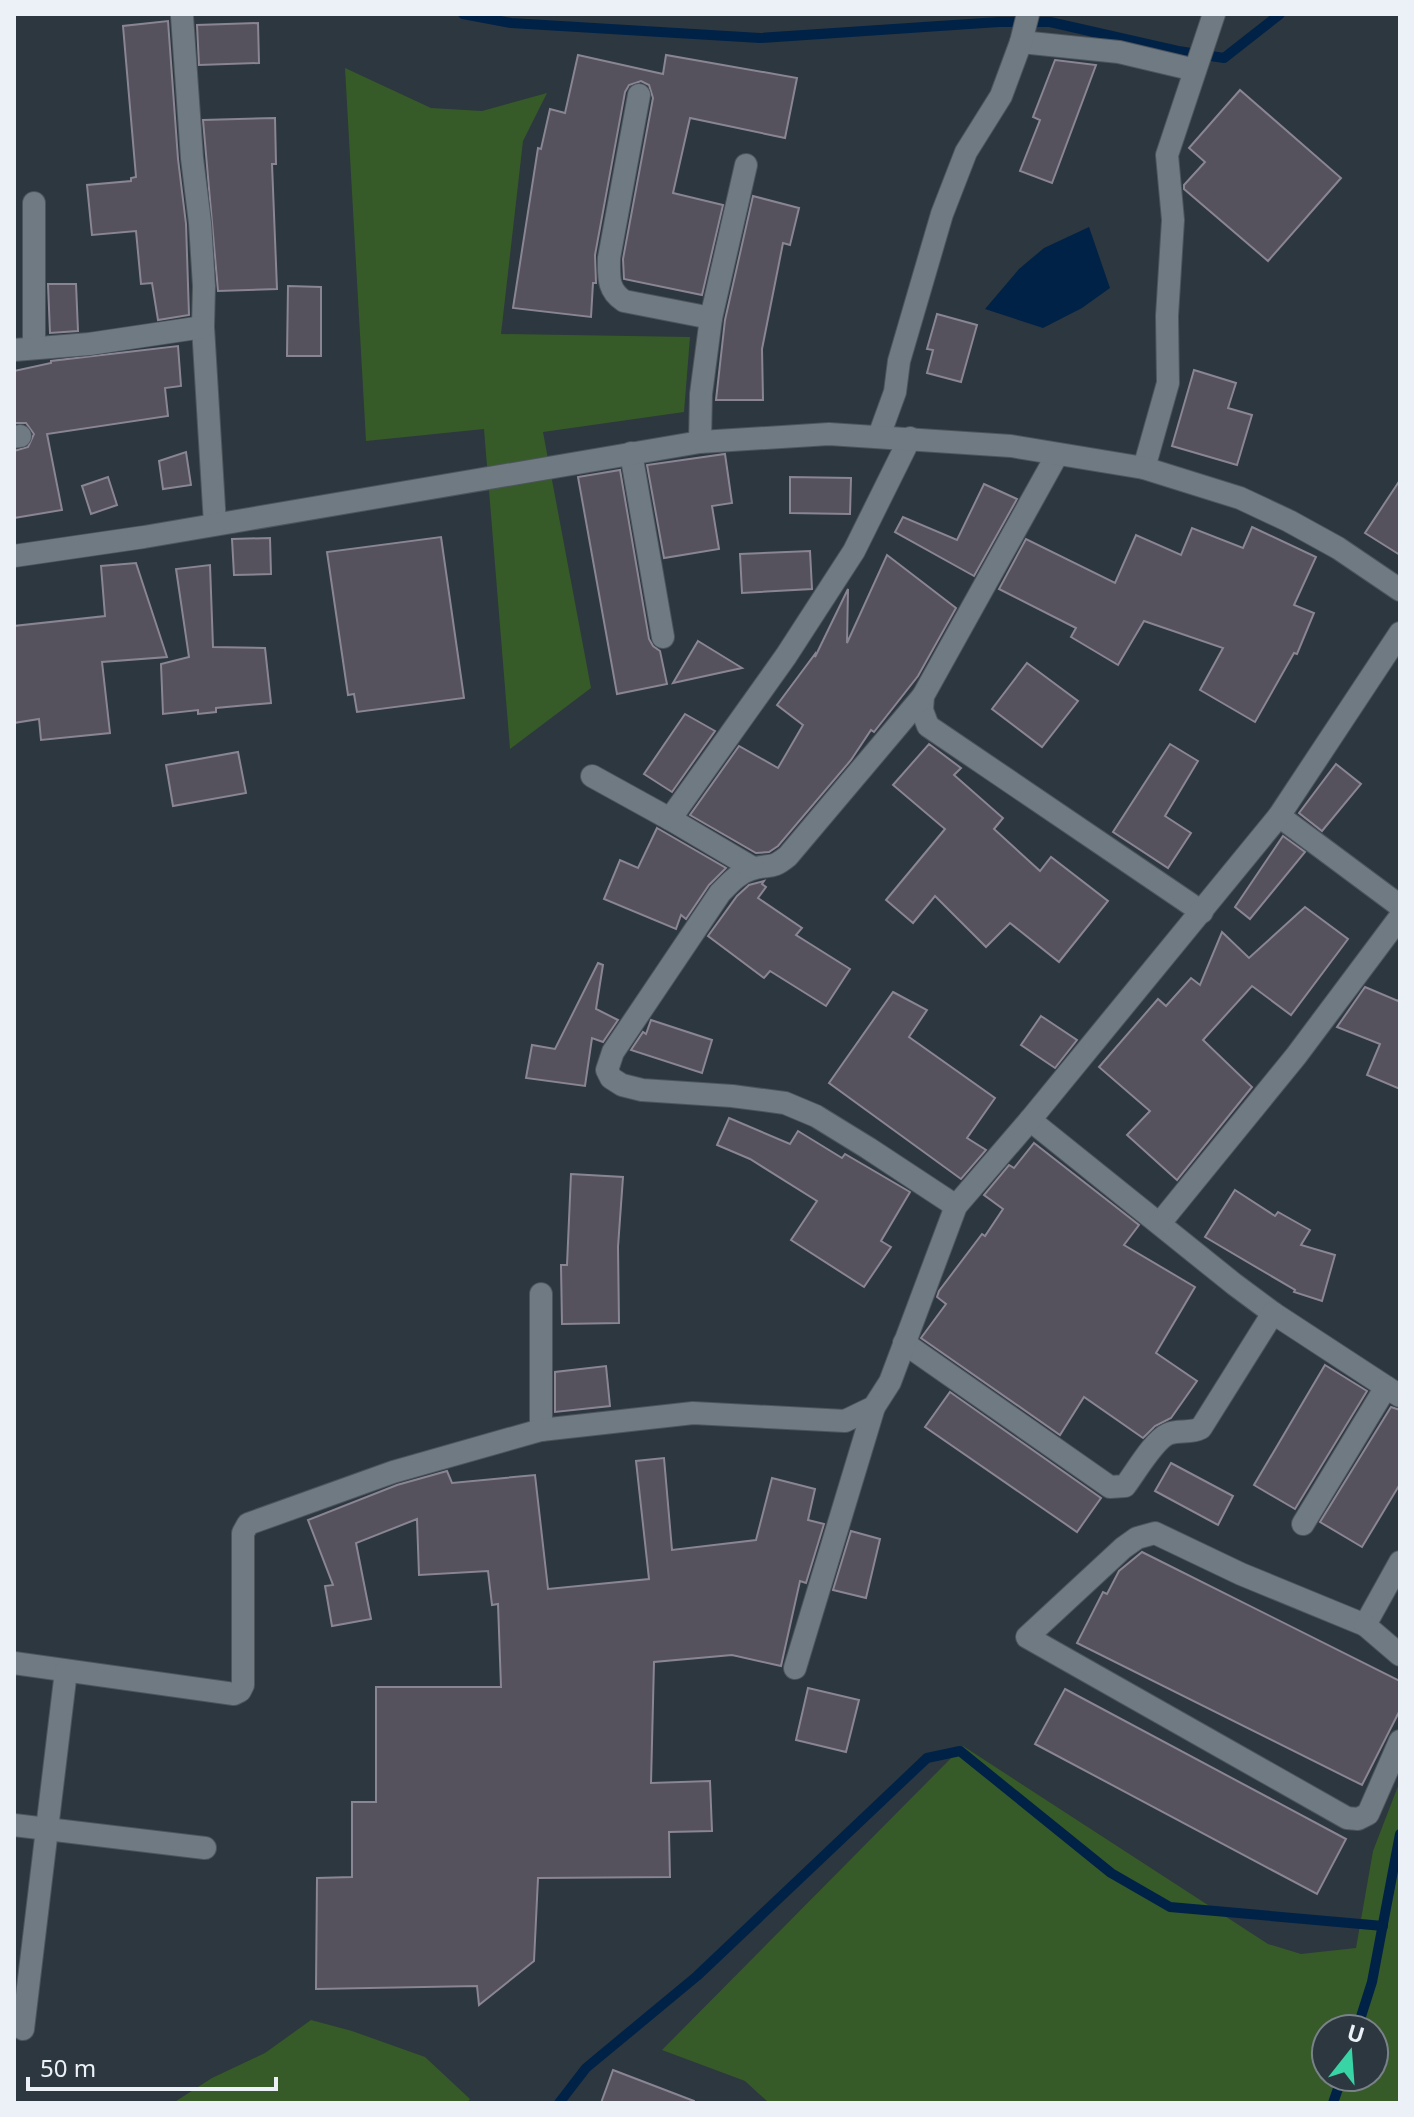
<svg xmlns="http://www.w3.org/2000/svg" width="1414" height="2117" font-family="'Noto Sans',sans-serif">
<rect width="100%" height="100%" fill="#2d373f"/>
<g fill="#375a29" fill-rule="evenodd">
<path d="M345,68L431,108L482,111L547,93L523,141L501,334L690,337L684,412L543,432L591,688L510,749L484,429L366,441Z"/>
<path d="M963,1746L1268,1944L1301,1954L1356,1948L1373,1851L1400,1781V2103H769L745,2081L662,2050ZM1326,2029H1374V2077H1326Z"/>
<path d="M311,2020L352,2031L425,2057L470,2099L467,2103H173L212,2078L265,2053Z"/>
</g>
<path fill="#002247" d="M1089,227L1110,288L1082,308L1043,328L985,309L1019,269L1044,248Z"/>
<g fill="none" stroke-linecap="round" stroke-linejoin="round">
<g stroke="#002247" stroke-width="10">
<path d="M463,14L511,23L760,38L999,22H1050L1178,51L1224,58L1280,14"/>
<path d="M1357,2029L1372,1982L1400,1834"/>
<path d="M559,2103L586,2068L697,1976L927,1758L960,1751L1111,1873L1170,1907L1383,1926"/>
<path d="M1333,2103L1342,2077"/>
</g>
</g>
<g fill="#55515d" stroke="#8a8592" stroke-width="2">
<path d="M168,21L178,159L186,224L189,315L158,320L152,283L141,284L136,231L92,235L87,185L131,181V178L136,177L123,26Z"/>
<path d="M258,23L259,63L199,65L197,25Z"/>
<path d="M578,55L663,74L666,55L797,78L785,138L690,118L673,193L723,205L702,295L624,279L623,259L653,98L649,85L641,81L629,85L625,92L595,255L596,283H593L591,317L513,308L538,148L541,149L550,109L565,113Z"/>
<path d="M1055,60L1096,65L1052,183L1020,171L1040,120L1033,117Z"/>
<path d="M1240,90L1341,178L1268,261L1184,189V185L1205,162L1189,148Z"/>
<path d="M275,118L276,164H272L277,289L218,291L203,120Z"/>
<path d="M753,196L799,208L790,245L783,243L762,349L763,400H716L725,320Z"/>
<path d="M48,284H76L78,331L50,333Z"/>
<path d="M288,286L321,287V356H287Z"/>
<path d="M937,314L977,325L961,382L927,373L933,350L927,349Z"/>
<path d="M178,346L181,386L165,388L168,416L47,434L62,510L14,518V451L28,447L34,434L26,423H14V371L51,363V361Z"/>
<path d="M1194,370L1236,383L1228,408L1252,415L1237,465L1172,446Z"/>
<path d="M186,452L191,485L163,489L159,461Z"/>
<path d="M725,454L732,503L712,506L719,549L664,558L647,465Z"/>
<path d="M620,470L649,639L653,646L660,651L667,684L617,694L578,477Z"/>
<path d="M108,477L117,505L91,514L82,486Z"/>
<path d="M790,477L851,478L850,514L790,513Z"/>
<path d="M1400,480V555L1365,533Z"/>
<path d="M984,484L1017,499L974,576L895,532L903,517L957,540Z"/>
<path d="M1252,527L1316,557L1294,605L1314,613L1297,654L1294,653L1255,722L1200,690L1223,648L1144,621L1118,665L1071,637L1076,628L999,589L1026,539L1115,583L1136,535L1181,555L1192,528L1243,548Z"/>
<path d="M441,537L464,698L357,712L354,694L348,695L327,552Z"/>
<path d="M270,538L271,574L234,575L232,539Z"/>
<path d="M810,551L812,589L742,593L740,554Z"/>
<path d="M887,555L956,608L918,676L874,732L871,730L851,760L778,846L769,852L756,853L690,815L739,746L778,768L803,725L777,705L815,654V657L848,589L847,643Z"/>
<path d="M136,563L167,657L102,662L110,733L41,740L39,719L14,723V626L105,616L101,566Z"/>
<path d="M210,565L213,647L265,648L271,703L216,708V712L198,714V710L163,714L161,664L189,657L176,569Z"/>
<path d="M698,641L742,668L673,683Z"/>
<path d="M1027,663L1078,701L1042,747L992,709Z"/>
<path d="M685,714L715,731L672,792L644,774Z"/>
<path d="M929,744L961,768L954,775L1003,818L994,829L1040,871L1051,857L1108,901L1059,962L1010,923L986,947L935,896L913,923L886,900L945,829L893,785Z"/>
<path d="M1170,744L1198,761L1165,816L1191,833L1168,868L1113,832Z"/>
<path d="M238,752L246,793L173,806L166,765Z"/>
<path d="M1336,764L1361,784L1322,831L1299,813Z"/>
<path d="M657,828L726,868L709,885L686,919L681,915L676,929L604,899L620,860L638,868Z"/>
<path d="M1283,836L1305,852L1250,919L1235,907Z"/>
<path d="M764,881L762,884L766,887L758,898L802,928L796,935L850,969L826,1006L770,971L764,978L708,936L737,896L749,885Z"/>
<path d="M1305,907L1348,939L1291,1015L1252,986L1203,1040L1252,1087L1177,1180L1127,1135L1150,1111L1099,1067L1158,999L1166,1006L1191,978L1200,985L1222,932L1249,958Z"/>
<path d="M598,963L603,965L596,1009L618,1020L603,1042L592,1038L585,1086L526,1078L532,1045L555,1049Z"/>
<path d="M1365,987L1398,1001L1400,997V1089L1367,1075L1380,1044L1337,1027Z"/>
<path d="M893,992L927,1010L909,1037L995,1098L967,1138L986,1150L961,1179L829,1083Z"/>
<path d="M1041,1016L1077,1040L1055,1068L1021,1045Z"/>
<path d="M651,1020L712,1040L702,1073L631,1050L643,1032L646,1034Z"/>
<path d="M729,1118L790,1144L798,1131L842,1158L845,1154L910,1192L881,1241L891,1247L864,1287L791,1240L817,1201L750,1159L717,1145Z"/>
<path d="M1034,1143L1139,1225L1124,1245L1195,1287L1156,1353L1197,1381L1171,1418L1155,1426L1143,1438L1084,1397L1060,1435L921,1338L946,1304L937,1297L939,1291L982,1234L985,1236L1003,1209L984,1195L1009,1165L1014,1168Z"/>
<path d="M571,1174L623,1177L618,1247L619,1323L562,1324L561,1265H567Z"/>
<path d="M1235,1190L1275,1216L1278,1212L1310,1230L1301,1245L1335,1255L1322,1301L1294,1292L1295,1290L1205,1237Z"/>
<path d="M1325,1365L1367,1391L1295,1509L1254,1485Z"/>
<path d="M606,1366L610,1406L555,1412V1372Z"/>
<path d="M950,1392L1101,1498L1077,1532L925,1427Z"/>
<path d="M1391,1407L1400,1410V1484L1362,1547L1320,1522Z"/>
<path d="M664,1458L672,1550L756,1540L772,1478L815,1489L808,1520L824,1524L806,1583L800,1581L781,1666L732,1655L654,1662L651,1783L710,1781L712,1831L669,1832L670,1877L538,1878L534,1961L479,2005L477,1986L316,1989L317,1878L352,1877V1802H376V1687H501L498,1604L492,1605L488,1571L419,1575L417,1519L356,1543L371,1619L332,1626L325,1586L333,1585L308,1520L397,1485L447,1471L452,1483L535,1475L548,1589L649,1579L636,1461Z"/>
<path d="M1171,1463L1233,1496L1218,1525L1155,1491Z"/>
<path d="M851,1531L880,1539L866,1598L833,1590Z"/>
<path d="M1142,1552L1400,1681V1710L1362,1785L1077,1643L1103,1592L1107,1594L1119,1571Z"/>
<path d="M808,1688L859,1700L846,1752L796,1740Z"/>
<path d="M1065,1689L1346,1839L1317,1894L1035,1744Z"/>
<path d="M613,2070L694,2101V2103H601Z"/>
</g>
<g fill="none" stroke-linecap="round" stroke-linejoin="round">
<g stroke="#4d555c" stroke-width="24">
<g id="minor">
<path d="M182,16L192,158L200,223L204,286L203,327L215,524"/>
<path d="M1021,42L1119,52L1195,70"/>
<path d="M639,95L609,258C609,276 607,290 624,301L711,318"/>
<path d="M34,348V203"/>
<path d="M14,350L89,344L203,327"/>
<path d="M14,437L20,436"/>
<path d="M700,442L701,394L711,318L746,165"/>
<path d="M631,453L663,637"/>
<path d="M1057,455L923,696L922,710L928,726L1202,912"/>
<path d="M1144,468L1168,383L1167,316L1173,220L1167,155L1214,14"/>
<path d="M923,696L788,856C770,871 770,863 752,869C738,873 729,884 720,893L613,1052L607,1070L611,1078L622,1085L642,1090L732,1096L785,1103L816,1116L868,1148L956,1206"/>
<path d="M592,776L670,819"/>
<path d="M1279,816L1400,906"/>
<path d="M753,868L670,819L786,656L854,551L910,438"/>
<path d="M1030,1120L1234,1284L1273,1313L1400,1396"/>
<path d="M1160,1223L1296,1056L1400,917"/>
<path d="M541,1294V1430"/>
<path d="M904,1343L1110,1487L1125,1486C1135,1473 1154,1440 1168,1434C1179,1429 1190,1434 1201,1428L1273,1313"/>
<path d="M1303,1524L1386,1387"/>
<path d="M1400,1562L1365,1625L1241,1574L1155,1533L1137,1538L1123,1548L1027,1637L1347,1818L1358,1819L1368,1814L1400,1741"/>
<path d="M1365,1625L1400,1655"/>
<path d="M14,1663L234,1694L240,1691L243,1685V1533L248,1524L393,1472L541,1430L693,1413L845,1421L874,1407L890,1382L956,1206L1030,1120L1279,816L1400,633"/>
<path d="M795,1668L874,1407"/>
<path d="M14,1825L205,1848"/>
<path d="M23,2029L66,1671"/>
</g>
</g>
<g stroke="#4d555c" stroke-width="24">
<g id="tertiary">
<path d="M879,436L895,392L899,361L942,214L966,152L1001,96L1021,42L1028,14"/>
<path d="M14,556L144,537L700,442L829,434L1011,446L1144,468L1240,498L1289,521L1338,548L1400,590"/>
</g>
</g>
<use href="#minor" stroke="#6f7a83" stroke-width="22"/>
<use href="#tertiary" stroke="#6f7a83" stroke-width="22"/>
</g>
<rect width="1414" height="2117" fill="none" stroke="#ebf1f7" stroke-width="32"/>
<g transform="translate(1350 2053) rotate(17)"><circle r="38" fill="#2d373f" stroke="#798189" stroke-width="2"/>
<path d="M0-6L14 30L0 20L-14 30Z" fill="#39d4a5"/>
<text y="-12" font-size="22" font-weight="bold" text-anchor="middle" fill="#ebf1f7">U</text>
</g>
<path d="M28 2077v12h248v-12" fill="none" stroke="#ebf1f7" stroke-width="4"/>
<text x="40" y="2077" font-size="24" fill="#ebf1f7" stroke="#2d373f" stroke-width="6" paint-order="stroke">50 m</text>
</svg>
